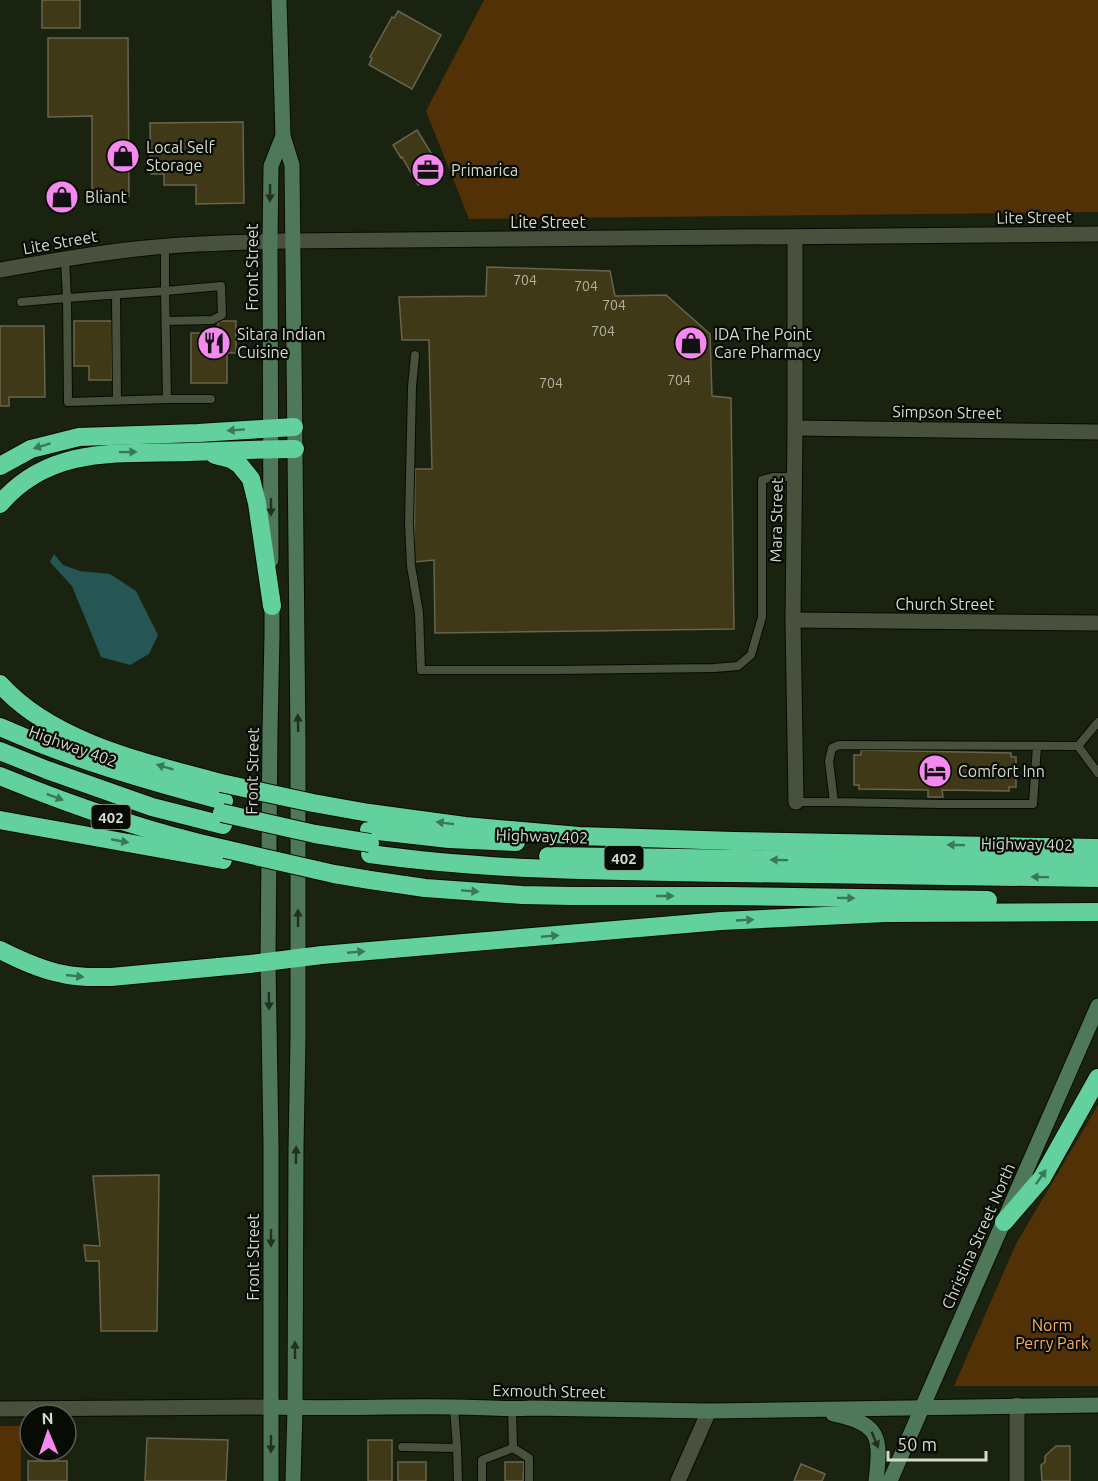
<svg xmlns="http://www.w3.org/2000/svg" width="1098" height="1481" font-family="Ubuntu,sans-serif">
<rect width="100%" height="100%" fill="#1a2310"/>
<g fill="#533107">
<path d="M484,0H1098V212L469,219L426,111Z"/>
<path d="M1098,1105V1386H954L1016,1244Z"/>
<rect x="0" y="1426" width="21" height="55"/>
</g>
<path fill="#265654" d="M54,554L63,565L80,571L110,574L136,591L158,635L149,654L130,665L101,657L72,586L50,562Z"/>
<g fill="#403917" stroke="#69644d" stroke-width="1.5">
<rect x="42" y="0" width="38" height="28"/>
<path d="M398,11L441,35L412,89L369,65L372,58L370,57L392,17L394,18Z"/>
<path d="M48,38H128L129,196H92V116L48,117Z"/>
<path d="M243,122L244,203L196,204V185H164V174H151L150,123Z"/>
<path d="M417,130L442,171L418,185L402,157L401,158L393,145Z"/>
<path d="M487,267L610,271L615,296L666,295L710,334L712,396L731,398L734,629L435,633L434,560L414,562L415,469H432L429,340H402L399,297L486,296Z"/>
<path d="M74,321H112V380H89V366H74Z"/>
<path d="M218,321H236V353H227V383H191V333H218Z"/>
<path d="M0,326H44L45,397H9V406H0Z"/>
<path d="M861,750L1011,753V757H1016V787H1009V791L942,790L943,797H928V790L859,789V785H854V755H861Z"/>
<path d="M159,1175L157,1331H101L99,1261H86L84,1245L100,1246L93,1176Z"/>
<path d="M147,1438L228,1440L226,1481H145Z"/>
<rect x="368" y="1440" width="24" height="41"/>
<path d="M1056,1446H1070V1481H1042L1041,1465L1045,1462V1456Z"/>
<rect x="28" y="1461" width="39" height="20"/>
<rect x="398" y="1462" width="28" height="19"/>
<path d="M505,1462H524L523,1481H505Z"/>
<path d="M801,1464L825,1474L822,1481H794Z"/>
</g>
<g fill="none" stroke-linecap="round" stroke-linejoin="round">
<g stroke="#060c00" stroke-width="10">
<g id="service">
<path d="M65,259L67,298L165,291V246"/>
<path d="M116,295L117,400"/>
<path d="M21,302L67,298L68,402L167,399L165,291L221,286L222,315L212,320L166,321"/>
<path d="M415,355L412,387L409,523L411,566L419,613L421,670H555L714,668L738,666L751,655L762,617V480L773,477H795"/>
<path d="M167,399H211"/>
<path d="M1037,746L1033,804H942L834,802L829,761L832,748L839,745C918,745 998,745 1078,746L1098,722"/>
<path d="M1078,746L1098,773"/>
<path d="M796,802H834"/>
<path d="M512,1409L513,1448"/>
<path d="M402,1447L457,1448L454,1407"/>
<path d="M457,1448L458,1481"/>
<path d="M513,1448L529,1458V1481"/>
<path d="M482,1481V1460L513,1448"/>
</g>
</g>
<g stroke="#060c00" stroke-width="17">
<g id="minor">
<path d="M795,237V428L793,620L796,802"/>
<path d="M0,270C45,262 90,254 136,249C185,243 234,243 283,241"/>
<path d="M795,428L1098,432"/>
<path d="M793,620L1098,623"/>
<path d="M1017,1405V1481"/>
<path d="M678,1481L709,1411"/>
</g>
</g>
<g stroke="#060c00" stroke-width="17">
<g id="tertiary">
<path d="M283,241L1098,234"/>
<path d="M0,1409L271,1407"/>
</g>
</g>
<g stroke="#060c00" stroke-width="17">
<g id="secondary">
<path d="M279,0L283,136L292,165L298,740V1038L296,1149L295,1408L293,1481"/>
<path d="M271,560L270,242L271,166L283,136"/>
<path d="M271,1407C332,1409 393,1406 454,1407C480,1407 506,1410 532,1408L709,1411L1098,1405"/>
<path d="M833,1414C881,1424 881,1437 876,1481"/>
<path d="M271,1481V1145L268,962L270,731L272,635V596"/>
<path d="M890,1481L1098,1006"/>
</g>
</g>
<g stroke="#060c00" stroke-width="20">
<g id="motorway">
<path d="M215,455L231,459L239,464L251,479L257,503L272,606"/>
<path d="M0,466L31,449L79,437L198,433L294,427"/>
<path d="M0,504C50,445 120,454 189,452C224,451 259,449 295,449"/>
<path d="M0,684C53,743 147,763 221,783"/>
<path d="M0,727C72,759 148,781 224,801"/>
<path d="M0,751L47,770L152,807L223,825"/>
<path d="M0,776C73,806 148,832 225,849"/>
<path d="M369,813L465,826L579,836L734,841L1098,848"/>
<path d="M0,820L223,860"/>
<path d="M369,830L449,839L516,842"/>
<path d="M370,854C491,871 613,871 736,873C856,874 977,876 1098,878"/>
<path d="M548,856L1098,864"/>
<path d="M370,880L425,888L522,895L571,896H725L988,900"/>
<path d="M0,950C20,960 41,970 63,974C79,978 95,977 111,977L250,964L322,955L721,921L886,913L1098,912"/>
<path d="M1004,1222L1042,1178L1098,1078"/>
</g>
</g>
<use href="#service" stroke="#47513c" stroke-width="8"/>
<use href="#minor" stroke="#47513c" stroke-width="15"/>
<use href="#tertiary" stroke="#47513c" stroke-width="15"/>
<use href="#secondary" stroke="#4f7759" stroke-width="15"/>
<use href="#motorway" stroke="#62d19e" stroke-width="18"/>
<g stroke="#060c00" stroke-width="20" stroke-linecap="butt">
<g id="motorway-bridge">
<path d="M221,783L313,803L369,813"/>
<path d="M222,813L315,834L370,843"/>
<path d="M225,849L334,874L370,880"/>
</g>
</g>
<use href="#motorway-bridge" stroke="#62d19e" stroke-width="18"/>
</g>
<defs><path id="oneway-solid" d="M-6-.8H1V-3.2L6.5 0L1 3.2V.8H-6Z" transform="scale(1.5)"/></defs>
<g fill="#203122">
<use href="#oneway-solid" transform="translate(270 193) rotate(91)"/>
<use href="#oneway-solid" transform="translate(271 507) rotate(90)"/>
<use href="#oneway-solid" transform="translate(298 723) rotate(-91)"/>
<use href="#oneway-solid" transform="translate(298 918) rotate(-90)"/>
<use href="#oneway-solid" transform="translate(269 1001) rotate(89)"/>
<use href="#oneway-solid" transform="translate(296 1155) rotate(-89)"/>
<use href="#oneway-solid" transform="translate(271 1238) rotate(90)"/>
<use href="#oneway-solid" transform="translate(295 1350) rotate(-90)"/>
<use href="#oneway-solid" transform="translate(875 1440) rotate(68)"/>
<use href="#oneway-solid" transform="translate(271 1444) rotate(90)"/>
</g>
<g fill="#397859">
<use href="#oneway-solid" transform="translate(236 430) rotate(176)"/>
<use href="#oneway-solid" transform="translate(42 446) rotate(163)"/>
<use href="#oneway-solid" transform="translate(128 452) rotate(-1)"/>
<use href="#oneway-solid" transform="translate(165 767) rotate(-163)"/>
<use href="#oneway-solid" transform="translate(55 797) rotate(21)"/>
<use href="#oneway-solid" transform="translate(445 823) rotate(-173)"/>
<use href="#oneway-solid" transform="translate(120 841) rotate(11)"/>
<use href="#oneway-solid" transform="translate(956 845) rotate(-179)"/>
<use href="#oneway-solid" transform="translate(779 860) rotate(-179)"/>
<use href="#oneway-solid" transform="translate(1040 877) rotate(-179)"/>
<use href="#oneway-solid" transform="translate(470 891) rotate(4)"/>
<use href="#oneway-solid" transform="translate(665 896)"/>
<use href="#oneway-solid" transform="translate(846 898) rotate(1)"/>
<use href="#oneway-solid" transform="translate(745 920) rotate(-3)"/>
<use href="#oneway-solid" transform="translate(550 936) rotate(-5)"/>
<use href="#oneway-solid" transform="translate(356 952) rotate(-5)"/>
<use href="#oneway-solid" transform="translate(75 976) rotate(6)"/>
<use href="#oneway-solid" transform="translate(1041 1177) rotate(-55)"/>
</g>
<defs>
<g id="shop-disc" transform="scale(1.725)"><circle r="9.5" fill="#f589ef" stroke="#070b04"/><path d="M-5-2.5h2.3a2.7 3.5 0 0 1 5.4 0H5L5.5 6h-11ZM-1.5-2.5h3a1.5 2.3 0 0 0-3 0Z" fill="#111"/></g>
<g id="office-disc" transform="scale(1.725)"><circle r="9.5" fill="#f589ef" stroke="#070b04"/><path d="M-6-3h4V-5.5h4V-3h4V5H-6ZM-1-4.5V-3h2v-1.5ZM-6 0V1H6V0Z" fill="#111"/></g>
<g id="restaurant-disc" transform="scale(1.725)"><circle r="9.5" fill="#f589ef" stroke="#070b04"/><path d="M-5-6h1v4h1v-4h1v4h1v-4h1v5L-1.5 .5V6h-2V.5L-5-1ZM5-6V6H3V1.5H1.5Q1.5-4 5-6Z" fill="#111"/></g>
<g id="hotel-disc" transform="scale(1.725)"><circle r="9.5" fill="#f589ef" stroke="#070b04"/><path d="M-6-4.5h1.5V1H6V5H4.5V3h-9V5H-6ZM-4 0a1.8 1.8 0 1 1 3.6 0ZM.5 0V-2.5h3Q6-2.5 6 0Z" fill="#111"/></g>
</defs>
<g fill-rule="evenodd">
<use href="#shop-disc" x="123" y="156"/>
<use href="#office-disc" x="428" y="170"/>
<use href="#shop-disc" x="62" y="197"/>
<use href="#restaurant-disc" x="214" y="343"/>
<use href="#shop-disc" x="691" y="343"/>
<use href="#hotel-disc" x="935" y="771"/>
</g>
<g text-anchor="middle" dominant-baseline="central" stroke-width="4.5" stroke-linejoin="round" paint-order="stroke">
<g font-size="14" fill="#b0b3a1">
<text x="525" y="280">704</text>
<text x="586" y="286">704</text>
<text x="614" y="305">704</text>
<text x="603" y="331">704</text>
<text x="679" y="380">704</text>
<text x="551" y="383">704</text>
</g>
<g fill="#070b04" stroke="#979d92" stroke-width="1.5">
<rect x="91.5" y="805" width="39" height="24" rx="4.5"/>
<rect x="604.5" y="846" width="39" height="24" rx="4.5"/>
</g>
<g font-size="15" font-weight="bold" fill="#d5dccf">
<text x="111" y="817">402</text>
<text x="624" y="858">402</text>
</g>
<g font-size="16" fill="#d5dccf" stroke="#070b04" text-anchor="start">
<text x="146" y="147">Local Self<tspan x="146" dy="18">Storage</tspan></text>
<text x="451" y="170">Primarica</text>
<text x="85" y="197">Bliant</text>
<text x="237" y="334">Sitara Indian<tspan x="237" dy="18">Cuisine</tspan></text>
<text x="714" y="334">IDA The Point<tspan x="714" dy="18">Care Pharmacy</tspan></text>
<text x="958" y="771">Comfort Inn</text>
</g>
<g font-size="16" fill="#d5dccf" stroke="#070b04">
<text transform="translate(1034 217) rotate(-1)">Lite Street</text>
<text x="548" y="222">Lite Street</text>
<text transform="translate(60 242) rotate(-10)">Lite Street</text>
<text transform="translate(252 267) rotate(-90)">Front Street</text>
<text transform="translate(947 412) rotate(1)">Simpson Street</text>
<text transform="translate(776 520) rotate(-89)">Mara Street</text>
<text x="945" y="604">Church Street</text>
<text transform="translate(73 746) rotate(20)">Highway 402</text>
<text transform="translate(252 771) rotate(-89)">Front Street</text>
<text transform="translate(542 836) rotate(2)">Highway 402</text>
<text transform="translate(1027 844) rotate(1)">Highway 402</text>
<text transform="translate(978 1236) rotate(-66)">Christina Street North</text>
<text transform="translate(253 1257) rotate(-90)">Front Street</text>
<text transform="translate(549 1391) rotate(1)">Exmouth Street</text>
</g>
<g font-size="16" fill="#f9af63" stroke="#070b04">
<text x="1052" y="1325">Norm<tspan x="1052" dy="18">Perry Park</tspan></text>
</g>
</g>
<g transform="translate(48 1433) rotate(358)"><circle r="28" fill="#070b04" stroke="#595f55" stroke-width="1.5"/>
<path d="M0-4.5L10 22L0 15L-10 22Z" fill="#f589ef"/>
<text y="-9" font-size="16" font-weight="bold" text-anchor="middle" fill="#d5dccf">N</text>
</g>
<path d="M888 1451v9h98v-9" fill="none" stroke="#d5dccf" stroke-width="3"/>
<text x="897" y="1451" font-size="18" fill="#d5dccf" stroke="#070b04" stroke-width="4.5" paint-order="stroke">50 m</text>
</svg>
